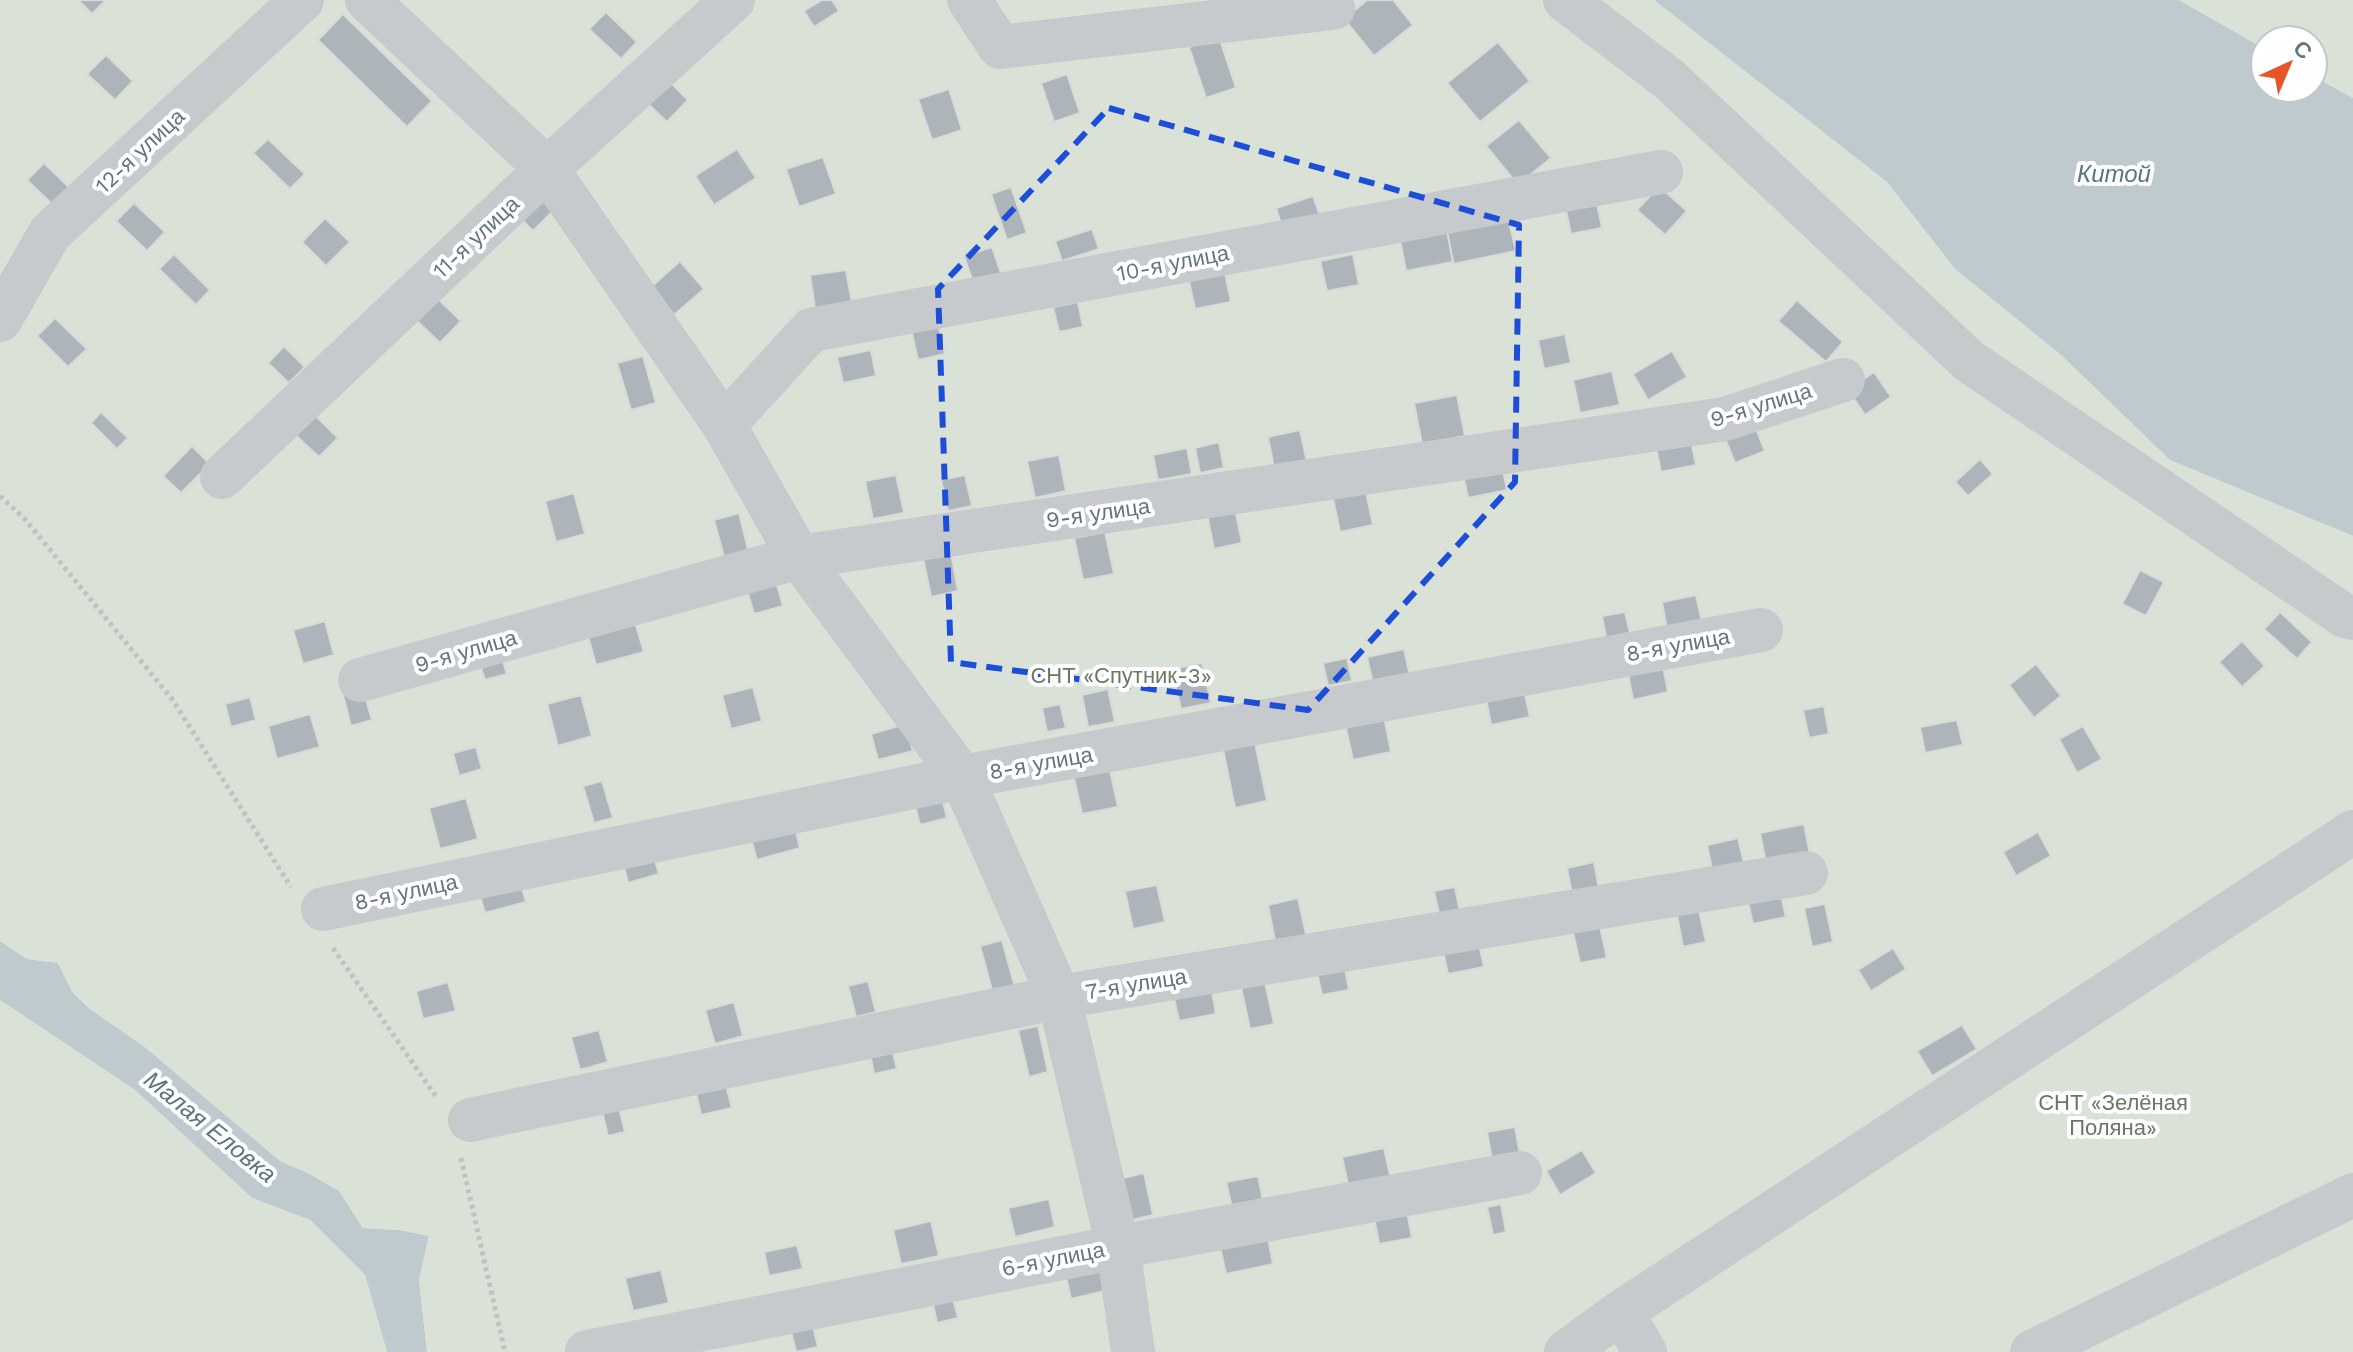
<svg xmlns="http://www.w3.org/2000/svg" width="2353" height="1352" font-family="'Work Sans',sans-serif">
<rect width="100%" height="100%" fill="#f9f9f6"/>
<g fill="#dae1d7">
<path d="M0,0H1654L1887,182L1955,269L2061,355L2170,460L2353,536V1352H427L419,1280L429,1236L399,1230L363,1228L339,1191L308,1173L280,1161L146,1048L90,1009L73,993L58,963L27,959L0,941Z"/>
<path d="M2179,0H2353V98L2313,76V40H2265V49Z"/>
<path d="M0,1000L135,1090L252,1198L310,1220L365,1275L387,1352H0Z"/>
</g>
<g fill="#bfcace">
<path d="M1654,0H2179L2265,49V88H2313V76L2353,98V536L2170,460L2061,355L1955,269L1887,182Z"/>
<path d="M0,941L27,959L58,963L73,993L90,1009L146,1048L280,1161L308,1173L339,1191L363,1228L399,1230L429,1236L419,1280L427,1352H387L365,1275L310,1220L252,1198L135,1090L0,1000Z"/>
</g>
<g fill="#adb5bb" stroke="#dadad8" stroke-width="2">
<path d="M78,0H106L92,14Z"/>
<path d="M822,0H832L839,11L814,27L804,11Z"/>
<path d="M1367,0H1393L1413,25L1374,56L1344,19Z"/>
<path d="M606,12L637,42L621,59L589,29Z"/>
<path d="M343,14L432,101L407,127L318,40Z"/>
<path d="M1219,37L1236,88L1206,98L1189,47Z"/>
<path d="M1498,42L1530,81L1480,122L1447,83Z"/>
<path d="M106,55L133,81L115,100L87,74Z"/>
<path d="M1067,74L1080,113L1054,122L1041,83Z"/>
<path d="M665,77L688,100L667,122L643,99Z"/>
<path d="M949,89L962,130L932,140L918,99Z"/>
<path d="M1519,120L1551,158L1518,185L1486,146Z"/>
<path d="M268,139L305,174L290,189L253,153Z"/>
<path d="M737,149L756,178L714,205L695,176Z"/>
<path d="M823,157L836,194L799,207L786,169Z"/>
<path d="M44,163L74,192L57,209L27,180Z"/>
<path d="M1659,186L1687,211L1665,235L1637,210Z"/>
<path d="M1011,187L1027,233L1007,240L991,194Z"/>
<path d="M536,192L554,210L533,231L515,213Z"/>
<path d="M1313,196L1322,222L1285,235L1276,208Z"/>
<path d="M1596,199L1602,228L1571,234L1565,206Z"/>
<path d="M134,203L165,232L147,251L116,221Z"/>
<path d="M325,218L350,242L326,266L302,242Z"/>
<path d="M1508,218L1516,251L1453,264L1447,231Z"/>
<path d="M1092,229L1099,249L1062,261L1055,241Z"/>
<path d="M1447,231L1453,262L1406,271L1400,240Z"/>
<path d="M992,247L1002,276L974,285L964,256Z"/>
<path d="M174,254L210,290L196,305L159,269Z"/>
<path d="M1353,254L1359,285L1327,291L1320,261Z"/>
<path d="M680,261L704,289L674,315L650,288Z"/>
<path d="M846,270L853,309L816,315L810,275Z"/>
<path d="M1225,273L1231,302L1195,309L1189,281Z"/>
<path d="M435,296L461,321L440,343L414,318Z"/>
<path d="M1797,300L1843,342L1826,362L1778,321Z"/>
<path d="M1078,302L1083,327L1059,332L1053,307Z"/>
<path d="M55,318L87,349L68,367L37,336Z"/>
<path d="M937,319L945,354L918,360L910,325Z"/>
<path d="M1565,334L1571,363L1544,369L1538,340Z"/>
<path d="M284,346L305,367L289,383L268,363Z"/>
<path d="M871,350L876,376L843,383L837,357Z"/>
<path d="M1672,351L1687,377L1648,400L1633,374Z"/>
<path d="M643,356L656,403L631,410L617,363Z"/>
<path d="M1612,371L1620,405L1580,413L1573,380Z"/>
<path d="M1874,372L1891,397L1865,415L1848,390Z"/>
<path d="M1457,395L1465,436L1422,444L1414,403Z"/>
<path d="M311,411L338,438L319,457L291,431Z"/>
<path d="M101,412L128,438L117,449L91,423Z"/>
<path d="M1752,419L1765,451L1735,463L1722,431Z"/>
<path d="M1300,430L1307,462L1274,468L1268,437Z"/>
<path d="M1690,436L1696,465L1661,472L1655,443Z"/>
<path d="M1219,442L1224,468L1200,473L1195,448Z"/>
<path d="M192,446L210,464L181,493L163,476Z"/>
<path d="M1187,448L1192,474L1158,480L1153,455Z"/>
<path d="M1059,455L1066,491L1035,498L1027,461Z"/>
<path d="M1980,459L1993,474L1968,496L1955,482Z"/>
<path d="M1501,461L1507,490L1468,498L1462,469Z"/>
<path d="M896,475L904,513L873,519L865,481Z"/>
<path d="M965,475L972,506L948,511L941,480Z"/>
<path d="M1366,492L1373,525L1340,532L1333,498Z"/>
<path d="M574,493L585,534L556,542L545,501Z"/>
<path d="M1234,503L1242,543L1214,549L1206,509Z"/>
<path d="M739,513L749,553L725,560L714,520Z"/>
<path d="M1105,532L1114,574L1083,580L1074,538Z"/>
<path d="M949,542L958,591L931,597L921,548Z"/>
<path d="M2140,570L2164,582L2146,616L2122,604Z"/>
<path d="M774,575L783,606L754,614L745,583Z"/>
<path d="M1696,595L1702,623L1667,630L1662,602Z"/>
<path d="M1625,612L1632,642L1608,647L1602,616Z"/>
<path d="M2280,612L2312,642L2297,659L2264,629Z"/>
<path d="M633,616L644,652L596,665L586,629Z"/>
<path d="M325,621L334,655L303,664L293,630Z"/>
<path d="M2242,641L2265,666L2242,687L2219,662Z"/>
<path d="M1404,649L1410,676L1373,684L1367,657Z"/>
<path d="M501,655L507,674L485,680L479,661Z"/>
<path d="M1347,658L1352,681L1328,686L1323,663Z"/>
<path d="M1202,663L1211,703L1181,709L1172,669Z"/>
<path d="M2036,664L2061,696L2034,718L2009,685Z"/>
<path d="M1663,666L1668,692L1633,700L1628,673Z"/>
<path d="M1523,685L1530,717L1491,725L1485,693Z"/>
<path d="M362,686L372,720L351,726L342,691Z"/>
<path d="M753,687L762,721L731,729L722,695Z"/>
<path d="M1108,689L1115,722L1088,727L1082,695Z"/>
<path d="M581,695L592,736L558,746L547,704Z"/>
<path d="M250,697L256,720L231,727L225,704Z"/>
<path d="M1060,704L1066,728L1047,732L1042,708Z"/>
<path d="M1824,706L1829,734L1809,738L1803,710Z"/>
<path d="M310,714L320,747L277,759L268,726Z"/>
<path d="M1384,716L1391,752L1353,760L1345,724Z"/>
<path d="M1957,720L1963,745L1925,753L1920,727Z"/>
<path d="M905,724L913,751L878,760L871,734Z"/>
<path d="M2083,726L2102,759L2077,773L2059,739Z"/>
<path d="M1254,738L1267,801L1235,808L1222,744Z"/>
<path d="M476,747L482,769L459,776L453,753Z"/>
<path d="M1108,761L1118,807L1082,814L1072,769Z"/>
<path d="M602,781L613,818L594,823L583,786Z"/>
<path d="M939,787L947,818L920,825L912,794Z"/>
<path d="M466,798L478,839L440,849L429,808Z"/>
<path d="M793,819L800,848L757,860L749,832Z"/>
<path d="M1804,824L1811,859L1767,868L1760,833Z"/>
<path d="M2038,832L2051,856L2016,876L2003,852Z"/>
<path d="M1738,838L1744,863L1712,869L1707,845Z"/>
<path d="M653,854L659,874L628,883L623,863Z"/>
<path d="M1594,862L1599,889L1572,894L1567,868Z"/>
<path d="M519,878L526,902L485,913L478,889Z"/>
<path d="M1157,885L1165,922L1133,929L1125,891Z"/>
<path d="M1455,887L1461,918L1441,922L1434,891Z"/>
<path d="M1781,895L1786,917L1753,924L1748,902Z"/>
<path d="M1298,898L1307,939L1276,945L1268,905Z"/>
<path d="M1825,904L1833,942L1812,947L1804,908Z"/>
<path d="M1699,910L1706,942L1683,947L1677,915Z"/>
<path d="M1599,922L1607,958L1580,963L1572,928Z"/>
<path d="M1478,939L1484,967L1448,974L1442,946Z"/>
<path d="M1002,940L1016,991L994,997L980,946Z"/>
<path d="M1893,948L1906,969L1871,991L1858,970Z"/>
<path d="M1343,959L1349,990L1322,995L1315,964Z"/>
<path d="M1210,980L1216,1014L1179,1021L1172,989Z"/>
<path d="M868,981L876,1012L856,1017L848,986Z"/>
<path d="M448,982L456,1011L423,1019L416,991Z"/>
<path d="M1265,982L1274,1024L1250,1029L1241,987Z"/>
<path d="M734,1002L743,1036L715,1044L705,1010Z"/>
<path d="M1962,1025L1977,1049L1932,1076L1917,1051Z"/>
<path d="M1038,1026L1048,1072L1029,1077L1018,1030Z"/>
<path d="M599,1030L608,1062L580,1070L571,1037Z"/>
<path d="M891,1044L897,1069L874,1074L869,1049Z"/>
<path d="M725,1082L732,1108L701,1115L695,1088Z"/>
<path d="M618,1103L625,1132L608,1136L601,1107Z"/>
<path d="M1515,1127L1521,1160L1493,1165L1487,1132Z"/>
<path d="M1384,1148L1391,1180L1349,1189L1342,1157Z"/>
<path d="M1582,1150L1596,1173L1560,1195L1546,1171Z"/>
<path d="M1144,1173L1153,1215L1123,1222L1114,1180Z"/>
<path d="M1258,1176L1263,1201L1232,1207L1226,1182Z"/>
<path d="M1049,1199L1055,1227L1015,1237L1008,1208Z"/>
<path d="M1501,1204L1506,1232L1493,1235L1487,1207Z"/>
<path d="M1406,1206L1412,1238L1379,1244L1373,1212Z"/>
<path d="M931,1221L939,1256L901,1264L893,1230Z"/>
<path d="M1266,1228L1273,1264L1226,1274L1218,1238Z"/>
<path d="M797,1245L803,1269L769,1276L764,1252Z"/>
<path d="M1098,1261L1105,1291L1071,1299L1064,1268Z"/>
<path d="M661,1270L669,1303L633,1311L625,1278Z"/>
<path d="M951,1290L958,1318L937,1323L931,1294Z"/>
<path d="M811,1318L818,1347L796,1352L789,1323Z"/>
</g>
<g fill="none" stroke-linecap="round" stroke-linejoin="round">
<g stroke="#c0c2c4" stroke-width="5" stroke-dasharray="4 4" stroke-linecap="butt">
<path d="M0,496L24,518L172,699L291,887"/>
<path d="M333,948L437,1098"/>
<path d="M461,1158L505,1352"/>
</g>
<g stroke="#c6cacd" stroke-width="44">
<path d="M367,0L547,169L724,425L799,557L962,777L1059,997L1118,1247L1133,1352"/>
<path d="M969,0L1000,47L1333,8"/>
<path d="M1565,0L1670,80L1969,361L2345,616L2353,618"/>
<path d="M0,320L50,233L302,0"/>
<path d="M724,425L811,330L1661,172"/>
<path d="M222,477L547,169L733,0"/>
<path d="M360,680L799,557L1725,419L1843,380"/>
<path d="M323,909L962,777L1761,630"/>
<path d="M470,1120L1059,997L1806,873"/>
<path d="M1621,1312L1645,1352"/>
<path d="M587,1352L1118,1247L1520,1173"/>
<path d="M1566,1352L1621,1312L2353,832"/>
<path d="M2032,1352L2353,1195"/>
</g>
</g>
<path fill="none" stroke="#1d4ed8" stroke-width="6" stroke-dasharray="16 10" stroke-linejoin="round" d="M1109,108L1519,225L1515,482L1308,710L951,662L938,289Z"/>
<g text-anchor="middle" dominant-baseline="central" stroke-width="8" stroke-linejoin="round" paint-order="stroke">
<g font-size="22" fill="#637482" stroke="#fff">
<text transform="translate(140 151) rotate(-43)">12-я улица</text>
<text transform="translate(476 237) rotate(-43)">11-я улица</text>
<text transform="translate(1173 263) rotate(-11)">10-я улица</text>
<text transform="translate(1761 405) rotate(-17)">9-я улица</text>
<text transform="translate(1098 513) rotate(-8)">9-я улица</text>
<text transform="translate(1678 645) rotate(-10)">8-я улица</text>
<text transform="translate(466 651) rotate(-16)">9-я улица</text>
<text transform="translate(1041 763) rotate(-10)">8-я улица</text>
<text transform="translate(406 892) rotate(-12)">8-я улица</text>
<text transform="translate(1136 984) rotate(-9)">7-я улица</text>
<text transform="translate(1053 1259) rotate(-11)">6-я улица</text>
</g>
<g font-size="22" fill="#667a62" stroke="#fff">
<text x="1121" y="675">СНТ «Спутник-3»</text>
<text x="2113" y="1102">СНТ «Зелёная<tspan x="2113" dy="25">Поляна»</tspan></text>
</g>
<g font-size="24" font-style="italic" fill="#5e747c" stroke="#fff">
<text x="2114" y="174">Китой</text>
<text transform="translate(210 1127) rotate(39)">Малая Еловка</text>
</g>
</g>
<g transform="translate(2289 64) rotate(44)"><circle r="38" fill="#ffffff" stroke="#c1c7cd" stroke-width="2"/>
<path d="M0-6L14 30L0 20L-14 30Z" fill="#e75428"/>
<text y="-12" font-size="22" font-weight="bold" text-anchor="middle" fill="#637482">С</text>
</g>
</svg>
